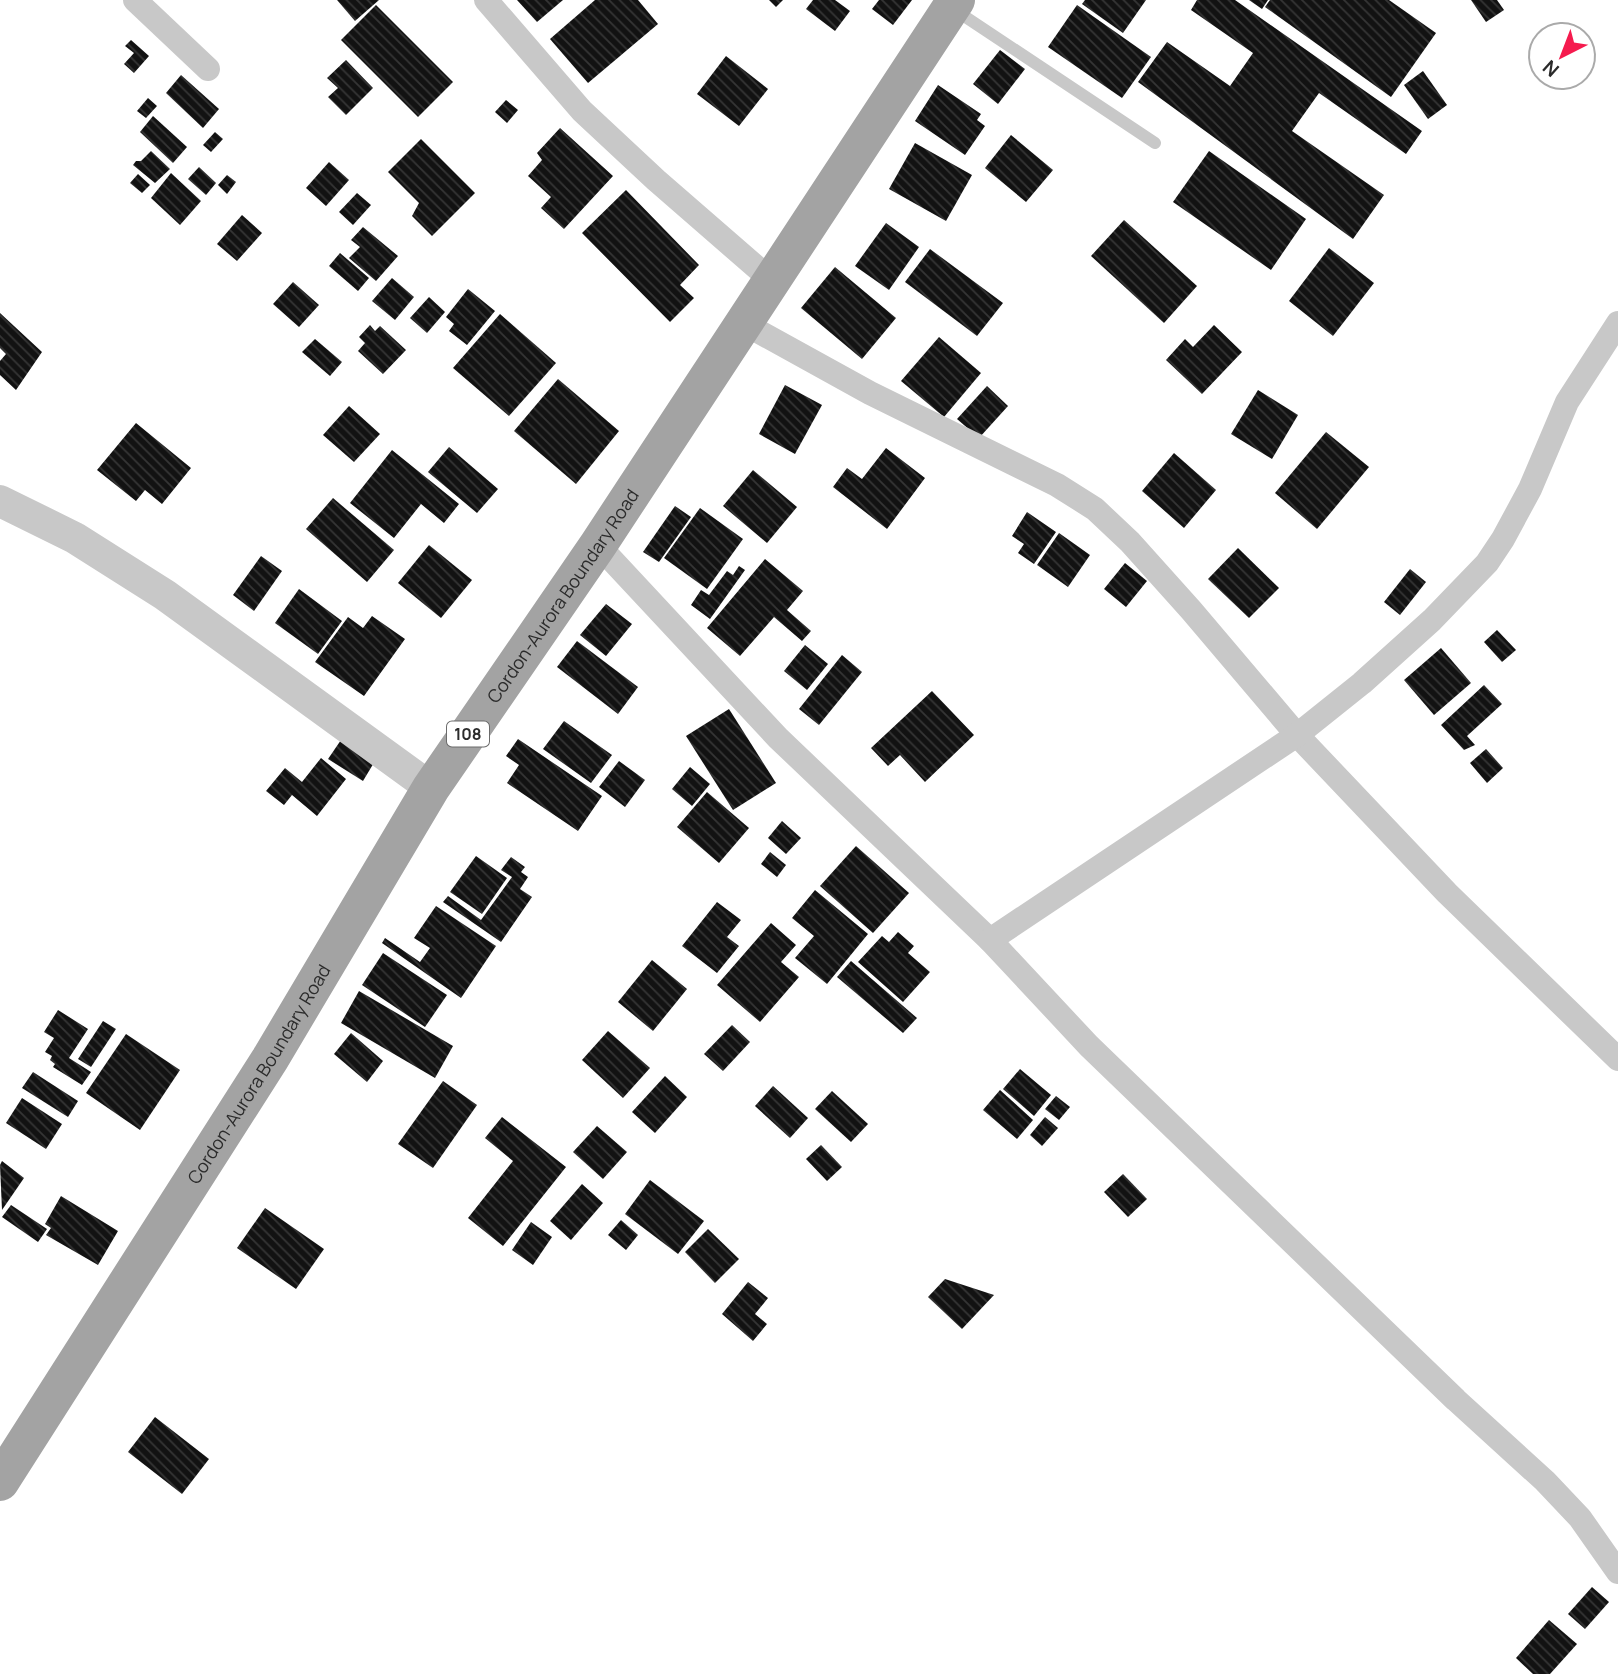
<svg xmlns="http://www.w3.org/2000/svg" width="1618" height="1674" font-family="Manrope,sans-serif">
<defs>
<pattern id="building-back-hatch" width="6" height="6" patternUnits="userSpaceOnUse" patternTransform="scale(1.75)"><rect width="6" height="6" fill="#121212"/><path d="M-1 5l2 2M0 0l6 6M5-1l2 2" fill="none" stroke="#353535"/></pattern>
</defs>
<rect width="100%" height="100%" fill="#fff"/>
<g fill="url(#building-back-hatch)">
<path d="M337,0H379L355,21Z"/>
<path d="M517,0H563L537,22Z"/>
<path d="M595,0H638L658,24L588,83L550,39Z"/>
<path d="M769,0H783L776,7Z"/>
<path d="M813,0H835L850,11L835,31L806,9Z"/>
<path d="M879,0H912L893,25L872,9Z"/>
<path d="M1085,0H1146L1123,33L1082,4Z"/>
<path d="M1197,0H1235L1422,131L1406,154L1319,93L1292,131L1384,195L1353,239L1138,82L1167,42L1230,86L1253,53L1191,10Z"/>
<path d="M1249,0H1268L1262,9Z"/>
<path d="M1270,0H1389L1436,33L1391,97L1265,7Z"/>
<path d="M1471,0H1497L1504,10L1486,22Z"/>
<path d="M376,5L453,82L418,117L341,40Z"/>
<path d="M1077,5L1151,57L1122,98L1048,47Z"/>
<path d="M131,40L149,56L134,73L124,64L134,53L125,46Z"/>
<path d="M1000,50L1025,69L998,104L973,84Z"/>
<path d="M726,56L768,89L739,126L697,94Z"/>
<path d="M346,60L373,88L346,115L328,97L338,88L327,78Z"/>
<path d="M1423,71L1447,105L1428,119L1404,85Z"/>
<path d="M181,75L219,109L203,128L166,93Z"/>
<path d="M938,85L981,114L977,120L985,126L965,155L915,121Z"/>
<path d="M148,98L157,106L146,118L137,111Z"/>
<path d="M506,100L518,110L507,123L495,112Z"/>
<path d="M153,116L187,147L173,163L140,132Z"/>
<path d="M560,128L613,176L564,229L541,208L551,197L528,176L542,160L537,153Z"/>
<path d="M215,132L223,139L211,152L203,145Z"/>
<path d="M1011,135L1053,170L1026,202L985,168Z"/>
<path d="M421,139L475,193L432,236L412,216L419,203L388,172Z"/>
<path d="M915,143L972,175L946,221L889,189Z"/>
<path d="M151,151L170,169L155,183L133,165L136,161H141Z"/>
<path d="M1209,151L1306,219L1271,270L1173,202Z"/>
<path d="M329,162L349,180L326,206L306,188Z"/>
<path d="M199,167L216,183L206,195L188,179Z"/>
<path d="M171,173L201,201L180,225L151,198Z"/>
<path d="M138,174L150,185L142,193L130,183Z"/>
<path d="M227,175L236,182L227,194L218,185Z"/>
<path d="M626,190L699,265L680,285L694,298L670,322L582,233Z"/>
<path d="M357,193L371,205L353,225L339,212Z"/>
<path d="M242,215L262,233L237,261L217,244Z"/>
<path d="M1124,220L1197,286L1164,323L1091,256Z"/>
<path d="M886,223L919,247L889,290L855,266Z"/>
<path d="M363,227L398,256L376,281L349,258L360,247L351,240Z"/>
<path d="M1329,248L1374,283L1333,336L1289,301Z"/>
<path d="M930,249L1003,303L977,336L905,282Z"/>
<path d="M340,253L369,278L358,291L329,266Z"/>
<path d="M835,267L896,318L862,359L801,308Z"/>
<path d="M392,278L414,297L395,320L372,301Z"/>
<path d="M293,282L319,305L299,327L273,304Z"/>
<path d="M468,289L495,311L467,345L449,331L454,324L446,317Z"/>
<path d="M429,297L445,312L427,333L410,318Z"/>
<path d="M0,313L42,352L16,390L0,375V361L6,354L0,348Z"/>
<path d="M500,314L556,363L509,416L453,368Z"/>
<path d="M370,325L375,331L380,326L406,350L383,374L358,351L365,343L359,337Z"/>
<path d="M1214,325L1242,352L1202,394L1166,360L1185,339L1193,347Z"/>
<path d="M939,337L981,373L944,417L901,381Z"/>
<path d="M315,339L342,362L330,376L302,352Z"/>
<path d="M558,379L619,431L576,484L514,431Z"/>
<path d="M785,385L822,405L795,454L759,434Z"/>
<path d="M987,386L1008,406L979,438L957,419Z"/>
<path d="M1258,390L1298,415L1272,459L1231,434Z"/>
<path d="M349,406L380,434L354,462L323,435Z"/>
<path d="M136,423L191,468L162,504L145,490L136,501L97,470Z"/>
<path d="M1326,432L1369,467L1317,529L1275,493Z"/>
<path d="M449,447L498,489L477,513L428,472Z"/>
<path d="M886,448L925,478L887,529L833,487L847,468L862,479Z"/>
<path d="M392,450L459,504L444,523L421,504L394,538L350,503Z"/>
<path d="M1174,453L1216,490L1184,528L1142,491Z"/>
<path d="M753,470L797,507L767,543L723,506Z"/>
<path d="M333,498L394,550L367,582L306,529Z"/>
<path d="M675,506L691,517L659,562L643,552Z"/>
<path d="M700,508L743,539L707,589L664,558Z"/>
<path d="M1027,512L1056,532L1034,564L1018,553L1024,544L1012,536Z"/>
<path d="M1059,533L1090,555L1068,587L1037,565Z"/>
<path d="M429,545L472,580L441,618L398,583Z"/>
<path d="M1238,548L1279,588L1249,618L1208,579Z"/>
<path d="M261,556L282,571L254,611L233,595Z"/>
<path d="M765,559L803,591L787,610L811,631L802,641L774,617L740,656L707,628Z"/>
<path d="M1125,563L1147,581L1126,607L1104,589Z"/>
<path d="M739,566L745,570L710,619L691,605L701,590L709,595L727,571L733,575Z"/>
<path d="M1410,569L1426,582L1400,615L1384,602Z"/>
<path d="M299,589L342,621L318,654L275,623Z"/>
<path d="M606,604L632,624L606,656L580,635Z"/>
<path d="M372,616L405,639L364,696L315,662L348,617L363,628Z"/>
<path d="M1497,630L1516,650L1502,662L1484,642Z"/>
<path d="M577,641L638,687L618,714L557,667Z"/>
<path d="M805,645L828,664L807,690L784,671Z"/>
<path d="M1441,648L1471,683L1434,715L1404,680Z"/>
<path d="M842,655L862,672L819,725L799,709Z"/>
<path d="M1484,685L1502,704L1467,736L1475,745L1464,750L1441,725Z"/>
<path d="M932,691L974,735L925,782L900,755L888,766L871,748Z"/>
<path d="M729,709L776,783L733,810L686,736Z"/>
<path d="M564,721L612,755L591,783L543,749Z"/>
<path d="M518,739L602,796L578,831L507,783L519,765L506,756Z"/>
<path d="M341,740L375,761L363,781L328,759Z"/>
<path d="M1486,749L1503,768L1487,783L1470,763Z"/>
<path d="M321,758L346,779L317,816L292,795L284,805L266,791L285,768L302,782Z"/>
<path d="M619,761L645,780L625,807L599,787Z"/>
<path d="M690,767L710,784L692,806L672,789Z"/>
<path d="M707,792L749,828L719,863L677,827Z"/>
<path d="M782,821L801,838L786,854L768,838Z"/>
<path d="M856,846L909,893L873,933L820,886Z"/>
<path d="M770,852L786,865L777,877L761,864Z"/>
<path d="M476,856L507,878L482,914L450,892Z"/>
<path d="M511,857L525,867L521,872L528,877L520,889L532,897L501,942L443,902L448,896L481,920L512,877L501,870Z"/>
<path d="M815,890L868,934L827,984L795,958L814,936L792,918Z"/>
<path d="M717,902L741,920L727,937L739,946L717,973L682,946Z"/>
<path d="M436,906L496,946L461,998L382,943L385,938L420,962L430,948L414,938Z"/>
<path d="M771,923L796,945L781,962L799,977L760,1022L717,985Z"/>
<path d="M898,932L914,946L908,953L930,972L903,1002L858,962L882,936L889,942Z"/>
<path d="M383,953L447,995L425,1027L362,985Z"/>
<path d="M652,960L687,989L653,1031L618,1002Z"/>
<path d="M851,961L917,1018L903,1033L837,977Z"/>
<path d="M359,991L453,1046L435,1078L341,1023Z"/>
<path d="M58,1010L88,1029L69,1058L91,1072L82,1085L53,1067L55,1064L50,1060L52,1056L45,1052L54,1038L44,1032Z"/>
<path d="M103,1021L116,1029L91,1067L78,1059Z"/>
<path d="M732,1025L750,1042L723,1071L704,1054Z"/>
<path d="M608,1031L650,1068L623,1098L582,1060Z"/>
<path d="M351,1033L383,1061L367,1082L334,1054Z"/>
<path d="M126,1034L180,1070L140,1130L86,1093Z"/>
<path d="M1020,1069L1051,1095L1034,1116L1003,1089Z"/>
<path d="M33,1072L78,1101L68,1117L22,1088Z"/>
<path d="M665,1076L687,1097L655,1133L632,1112Z"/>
<path d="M443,1081L477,1105L433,1168L398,1144Z"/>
<path d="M773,1086L808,1118L790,1138L755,1106Z"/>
<path d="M1000,1090L1033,1120L1017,1139L983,1110Z"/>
<path d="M832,1091L868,1124L851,1142L815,1109Z"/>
<path d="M1056,1096L1070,1107L1059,1120L1045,1109Z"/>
<path d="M22,1098L62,1124L46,1149L6,1123Z"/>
<path d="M502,1117L566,1167L503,1246L468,1218L513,1161L485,1138Z"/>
<path d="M1045,1117L1058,1128L1042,1146L1030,1135Z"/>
<path d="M597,1126L627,1152L603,1179L573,1152Z"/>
<path d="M821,1145L842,1167L827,1181L806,1159Z"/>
<path d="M2,1161L24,1178L2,1210L0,1165Z"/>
<path d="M1123,1174L1147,1199L1128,1217L1104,1192Z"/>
<path d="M650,1180L704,1221L678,1254L625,1214Z"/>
<path d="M582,1184L603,1203L571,1240L550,1221Z"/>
<path d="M61,1196L118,1231L98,1265L46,1235L51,1228L45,1224Z"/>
<path d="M11,1205L47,1229L38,1242L2,1217Z"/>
<path d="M265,1208L324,1249L296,1289L237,1248Z"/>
<path d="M621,1220L638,1235L626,1250L608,1235Z"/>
<path d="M531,1222L552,1237L533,1265L512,1250Z"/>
<path d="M708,1229L739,1259L715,1283L685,1252Z"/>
<path d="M945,1279L994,1295L962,1329L928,1297Z"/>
<path d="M748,1282L768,1298L755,1314L767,1324L753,1341L722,1314Z"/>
<path d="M155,1417L209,1459L182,1494L128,1452Z"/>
<path d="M1592,1587L1609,1602L1585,1629L1568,1614Z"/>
<path d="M1549,1620L1577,1644L1550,1674H1533L1516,1658Z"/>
</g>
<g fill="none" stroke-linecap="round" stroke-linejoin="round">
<path stroke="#c8c8c8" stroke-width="12" d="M955,10L1155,143"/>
<g stroke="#c8c8c8" stroke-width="24">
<path d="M135,0L208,69"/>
<path d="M486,0L582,111L656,180L771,280"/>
<path d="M745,324L870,393L1057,485L1095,509L1130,542L1191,610L1297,735L1447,893L1618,1059"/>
<path d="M598,545L778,738L990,940L1089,1046L1456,1400L1545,1481L1580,1518L1618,1572"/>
<path d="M990,940L1297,735L1362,683L1432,620L1487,563L1503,539L1530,489L1567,402L1618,323"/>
</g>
<path stroke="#c8c8c8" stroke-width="32" d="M0,501L75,538L165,595L431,788"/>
<path stroke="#a3a3a3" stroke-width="38" id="s1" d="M0,1482L270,1059L431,788L598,545L956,0"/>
</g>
<g text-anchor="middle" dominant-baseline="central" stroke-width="7" stroke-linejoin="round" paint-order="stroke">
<rect fill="#fff" stroke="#6b6b6b" stroke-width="2" x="447" y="721.5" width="42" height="25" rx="5"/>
<g font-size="16" font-weight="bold" fill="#2b2b2b">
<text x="468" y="734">108</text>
</g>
<g font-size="18" fill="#2b2b2b" stroke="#fff">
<text stroke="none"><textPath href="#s1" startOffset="1050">Cordon-Aurora Boundary Road</textPath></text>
<text stroke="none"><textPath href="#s1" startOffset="483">Cordon-Aurora Boundary Road</textPath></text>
</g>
</g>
<g transform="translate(1562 56) rotate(222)"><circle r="33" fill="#ffffff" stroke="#aaaaaa" stroke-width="2"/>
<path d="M0-5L12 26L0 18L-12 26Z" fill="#f51b4e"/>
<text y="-10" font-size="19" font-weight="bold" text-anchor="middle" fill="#2b2b2b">N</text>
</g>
</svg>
